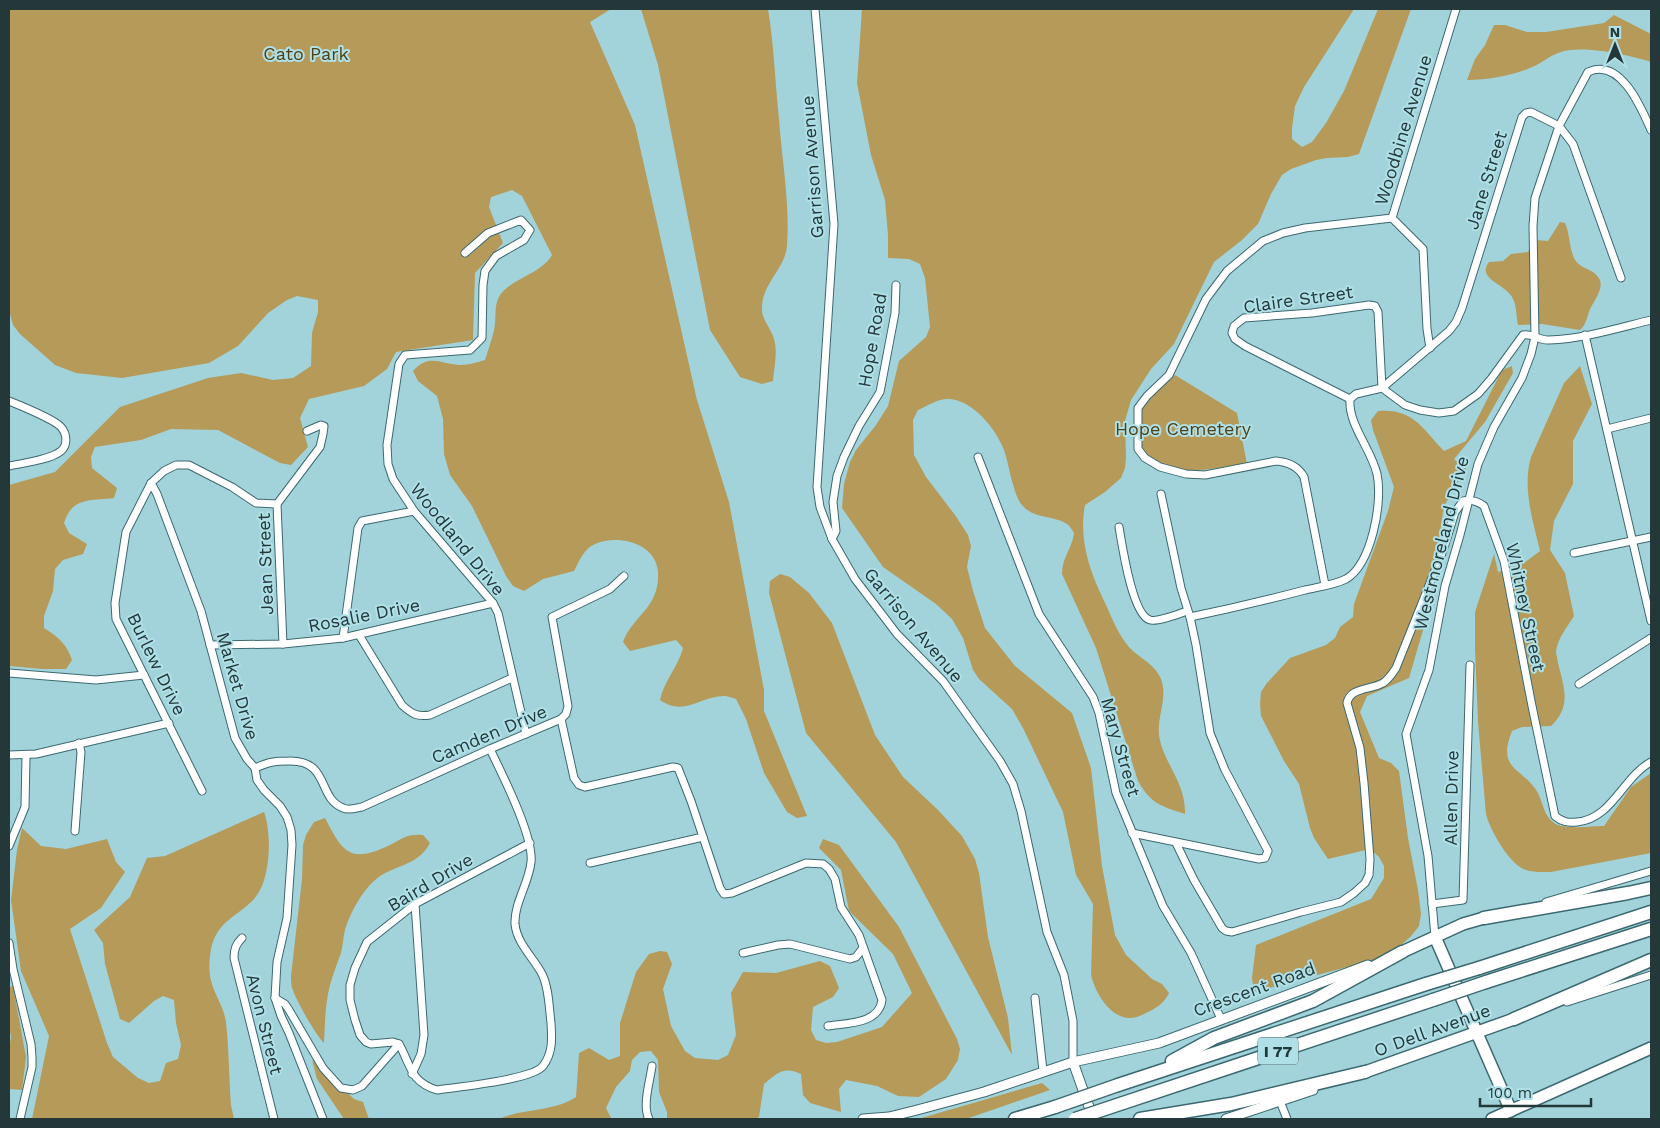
<svg xmlns="http://www.w3.org/2000/svg" width="1660" height="1128" font-family="'Work Sans',sans-serif">
<rect width="100%" height="100%" fill="#a3d3da"/>
<g fill="#b59a5a">
<path d="M9,9H611L590,22L635,125L697,400L729,502L764,690V711L807,816L797,818L787,812L764,773L746,719L736,699C732,698 728,696 724,696C701,696 684,717 660,700C664,681 678,667 683,648L676,640L630,651L623,642C633,615 660,608 658,572C656,543 618,534 595,544C584,548 579,562 574,571L543,579L524,591L513,586L506,576L472,506L450,475L444,454L443,419L437,396L418,381L413,371C429,353 440,364 461,365C469,365 478,362 485,360C488,350 492,340 494,330C497,318 493,306 500,295C514,277 541,274 552,255L522,196L512,190L491,197L489,207L503,243L475,273L473,340L396,352L387,369L364,386L309,399L300,418L308,447L291,465L280,463L218,430L171,429L141,440L95,447L91,457L92,468L117,488L114,498C90,501 72,497 64,523L69,533L87,544L83,554L63,560L55,569L53,591L44,616V628C58,637 67,644 72,660L66,669H42L9,666V485L55,472L120,407L208,378L241,373L273,380L293,378L311,366L312,333L318,312V300L297,296L287,300L268,313L238,346L209,363L122,378L76,373L55,365L20,334L13,325L9,310Z"/>
<path d="M641,9H768C774,45 775,82 779,119C782,161 790,203 787,245C786,268 762,283 762,308C761,319 771,328 774,339C778,352 774,368 773,381L762,384L740,377L710,330L658,65Z"/>
<path d="M862,9H1354L1304,87L1295,106L1292,128V139L1302,147L1312,142L1326,123L1344,91L1378,9H1411L1359,154L1348,157L1327,158L1316,160L1291,169L1282,175L1271,194L1258,224L1242,240L1214,262L1174,344L1151,369L1131,400L1125,421L1126,457L1125,468L1121,478L1105,492L1085,505C1078,542 1091,574 1107,607C1113,621 1119,635 1129,647C1139,658 1155,664 1161,679C1168,698 1157,716 1159,735C1163,763 1186,782 1185,814C1161,806 1151,804 1138,781L1096,648L1062,574C1062,557 1072,549 1074,533C1072,530 1070,526 1067,524C1053,515 1033,519 1022,505C1013,495 1009,464 1004,450C996,429 972,398 946,399C936,400 927,406 918,410L913,420L914,455L926,477L955,515L968,535L971,546L967,567L973,591L985,628L1015,666L1072,713L1091,768L1102,866L1115,935L1126,955L1152,979L1162,984L1169,993C1164,1003 1157,1008 1146,1013C1142,1015 1136,1018 1131,1018C1110,1019 1095,992 1091,975L1093,904L1076,875L1063,812L1023,728L1012,709L979,679L973,670L963,638L952,619L936,604L883,567L842,508L844,484L850,462L856,450L876,425L888,406L899,361L926,337L930,327L925,278L920,264L909,259L888,258V235L885,200L871,155L857,83Z"/>
<path d="M1614,15L1651,34V62C1628,55 1584,45 1561,52C1550,55 1541,64 1530,68C1511,76 1488,80 1467,80L1475,59L1485,45L1494,25H1505L1527,32H1546L1604,23Z"/>
<path d="M1560,222L1565,223C1570,234 1569,247 1574,258C1579,269 1592,268 1598,277C1606,286 1594,301 1590,309C1587,317 1586,325 1580,330L1542,324L1518,325C1516,316 1517,305 1512,297C1505,284 1476,279 1489,262L1503,261L1511,254L1528,252L1536,240L1548,241Z"/>
<path d="M1512,366L1513,373L1485,422L1454,459L1466,469L1444,506L1428,613L1409,678L1367,696L1360,712L1379,758L1391,763L1399,771L1408,838L1418,890L1421,914L1419,926L1412,935L1395,951L1384,957L1254,992L1252,978L1256,945L1371,899L1384,878V866L1379,857L1370,849L1328,859L1314,838L1310,828L1299,784L1284,761L1261,716L1260,704L1261,692L1267,683L1290,658L1326,645L1335,638L1340,627L1353,617L1354,604L1388,511L1394,487L1373,430L1371,420L1378,411C1413,408 1422,428 1444,451L1466,441L1502,370Z"/>
<path d="M1580,366L1592,404L1573,441V484L1554,521L1550,550L1565,573L1574,616C1568,626 1557,639 1556,652C1556,655 1558,660 1558,663C1564,688 1572,706 1551,726L1522,727L1512,731C1496,771 1523,767 1538,793C1543,803 1544,816 1554,823C1563,830 1592,826 1604,826L1631,787L1651,773V853L1551,872C1541,872 1528,873 1520,867C1507,859 1489,828 1486,814L1478,722L1475,649V612L1494,554L1498,572L1524,563L1540,551C1533,521 1522,488 1531,457L1564,383Z"/>
<path d="M1175,375L1237,413L1247,464L1187,472L1155,461L1145,452L1141,445V409L1153,394Z"/>
<path d="M780,574L790,577L809,593L832,623L875,735L903,777L938,810L962,836L975,859L979,873L988,937L1008,1018L1012,1055L896,842L806,733L769,593L770,581Z"/>
<path d="M264,812C272,834 271,881 254,899C237,917 217,921 211,949C209,961 208,975 213,987C217,998 224,1009 226,1022C229,1050 229,1078 231,1105L234,1119H32L49,1036L21,971L11,900L17,850L22,828L41,846L66,849L107,839L116,862L125,872L101,908L70,929L107,1043L113,1057L138,1078L149,1083L160,1081L166,1063L178,1059L181,1045L176,1023L174,1000L163,996L154,1001L129,1023L120,1019L105,964L103,943L94,930L130,897L147,858L165,856Z"/>
<path d="M325,818C343,853 350,864 390,845C404,838 406,834 423,835L430,843C417,868 392,864 374,881C361,893 350,913 345,930C343,938 343,945 341,953C337,964 333,974 330,985C325,1004 325,1024 324,1043C315,1034 296,1000 292,988C291,984 291,980 291,976L302,879L303,845L306,835L314,822Z"/>
<path d="M823,839L839,845L899,927L957,1039L960,1049L958,1060L946,1079L919,1097L898,1096L877,1086L846,1080L839,1089L841,1112L810,1103L803,1095L801,1074C783,1066 778,1073 764,1084L759,1117L754,1119H667V1112L659,1092L658,1060L651,1051L640,1052L632,1060L630,1071L616,1087L606,1108L611,1118L614,1119H499C523,1108 554,1112 576,1097L579,1053L589,1048L609,1060L620,1056V1023L636,972L649,954L660,951L667,952L672,964L663,989L671,1026L685,1051L695,1058L718,1060L728,1055L736,1035L731,993L743,972L776,973L820,961L830,966L839,988L833,997L813,1007L811,1030L816,1040L826,1043L837,1042L882,1027L912,993L893,954L849,911L841,870L819,848Z"/>
<path d="M13,986L26,1057L22,1090L9,1089V1049L11,1037L9,1026V987Z"/>
<path d="M312,1060L354,1099L363,1102L369,1119H344L317,1079Z"/>
<path d="M1042,1083L1050,1090L966,1119H918Z"/>
</g>
<g fill="none" stroke-linecap="round" stroke-linejoin="round">
<g stroke="#3c6970" stroke-width="9">
<g id="minor">
<path d="M815,9L834,224L817,487L820,507L832,539L855,579L897,634L943,681L1000,761L1013,784L1021,811L1047,932L1064,975L1073,1021V1062"/>
<path d="M1392,218L1456,9"/>
<path d="M1392,218L1423,249L1427,329L1430,348"/>
<path d="M465,253L488,233L521,220L530,230L524,240L496,256L485,271L483,285L482,338L470,350L405,355L399,364L387,445L388,464L393,479L414,511L493,603L498,613L526,734"/>
<path d="M1585,335L1651,621"/>
<path d="M1350,399L1245,346L1235,339L1232,333L1234,326L1244,318L1312,313L1369,305L1375,306L1378,312L1382,388L1405,405L1420,410L1439,413L1454,411L1478,394L1491,379L1523,335C1532,333 1540,341 1549,340C1583,339 1618,328 1651,320"/>
<path d="M1350,399L1356,394L1382,388L1449,331L1456,322L1462,308L1522,117L1526,113L1531,112L1559,126L1573,144L1621,278"/>
<path d="M9,401C19,405 55,420 61,427C67,434 68,445 61,451C50,460 23,463 9,466"/>
<path d="M1607,429L1651,418"/>
<path d="M978,457L1039,614L1093,697L1099,713L1116,793L1163,906L1191,953L1221,1019"/>
<path d="M151,483L157,494L201,611L235,738L247,759L255,768L257,780L264,790L280,806L287,817L291,830L292,845L287,918L277,962L275,998L281,1016L289,1033L323,1119"/>
<path d="M1119,527C1122,544 1132,615 1150,620C1157,622 1179,614 1187,611"/>
<path d="M832,539L836,531L833,502L837,476L844,457L859,426L880,392L895,313L896,285"/>
<path d="M1574,553L1651,537"/>
<path d="M1325,585L1304,477C1298,466 1288,462 1276,461L1205,475L1186,474L1160,467L1145,458L1138,449V408L1147,396L1169,375L1206,299L1227,271L1263,241L1283,233L1305,228L1392,218"/>
<path d="M1190,617C1229,609 1267,600 1305,590C1318,587 1334,585 1346,579C1372,564 1383,501 1377,474C1371,448 1348,425 1350,399"/>
<path d="M359,635L402,705C412,714 417,717 430,715L512,678"/>
<path d="M343,638L358,528L362,521L414,511"/>
<path d="M283,644L277,504L320,447L323,434L324,426L321,425L307,431"/>
<path d="M210,645L283,644L343,638L493,603"/>
<path d="M9,673L96,680L144,675"/>
<path d="M1579,684L1651,638"/>
<path d="M561,719L574,778L579,785L585,787L673,767L678,768L691,801L720,888L724,894L732,893L806,863L823,864L829,869L835,879L841,907L859,935L882,1000C879,1024 848,1023 828,1026"/>
<path d="M9,755L36,754L169,723"/>
<path d="M255,768C269,762 274,761 289,761C330,760 317,798 343,808C349,811 356,808 362,807L490,749L561,719L566,714L568,706L552,617L610,589L624,576"/>
<path d="M202,791L116,619L115,603L126,532L151,483L164,471L176,465H189L232,487L256,503L277,504"/>
<path d="M75,831L81,752L79,743"/>
<path d="M1132,833L1259,859L1265,858L1268,851L1225,770L1210,733L1196,645L1190,617L1181,588L1161,494"/>
<path d="M1176,843L1194,880L1222,928L1226,931L1232,932L1301,912L1341,902L1354,893L1365,883L1369,875L1370,859L1364,783L1360,748L1347,703C1350,687 1371,690 1383,683C1389,679 1392,674 1396,668L1444,548L1455,512L1463,501C1471,499 1477,501 1484,506L1504,561L1532,706L1555,816C1562,822 1568,823 1577,822C1612,819 1623,777 1651,762"/>
<path d="M9,846L25,807L26,756"/>
<path d="M590,863L703,837"/>
<path d="M1546,902L1651,871"/>
<path d="M1432,904L1463,900L1470,665"/>
<path d="M1435,937L1428,856L1406,734L1429,670L1445,586L1460,535L1478,464L1494,427L1522,378L1531,354L1535,337L1533,226L1535,198L1559,126L1588,72C1620,57 1641,107 1651,130"/>
<path d="M242,938C236,944 234,949 234,958L274,1119"/>
<path d="M9,943L13,969L31,1044L32,1057V1067L20,1119"/>
<path d="M743,953L778,945L790,944L850,959L856,957L863,948"/>
<path d="M275,998L285,1004L289,1010L323,1068L341,1088L353,1090L362,1086L399,1044C411,1065 410,1082 437,1090C457,1087 532,1080 543,1066C553,1053 552,1038 551,1023C549,1007 549,988 542,974C534,958 517,944 515,924C514,903 529,883 531,862C534,837 502,774 490,749"/>
<path d="M1035,998L1043,1071"/>
<path d="M1567,1002L1651,975"/>
<path d="M399,1044L393,1042L371,1044L366,1042L360,1035L355,1020L350,1000V985L355,968L367,942L415,904L530,843"/>
<path d="M412,1074L421,1054L424,1035L415,904"/>
<path d="M1280,1101L1287,1119"/>
<path d="M649,1119C642,1106 650,1081 652,1066"/>
</g>
</g>
<g stroke="#3c6970" stroke-width="11">
<g id="tertiary">
<path d="M1073,1062L1093,1118"/>
<path d="M863,1119L889,1117L917,1110L984,1092L1073,1062L1159,1043L1368,965"/>
<path d="M1226,1119L1313,1090"/>
</g>
</g>
<g stroke="#3c6970" stroke-width="14">
<g id="primary">
<path d="M1435,937L1511,1111"/>
<path d="M1402,952L1463,924L1484,918"/>
<path d="M1365,1072L1514,1019"/>
<path d="M1492,1119L1651,1048"/>
</g>
</g>
<g stroke="#3c6970" stroke-width="15">
<g id="motorway">
<path d="M1484,918L1628,893L1651,888"/>
<path d="M1479,968L1651,912"/>
<path d="M1486,982L1651,929"/>
<path d="M1514,1019L1651,960"/>
<path d="M1172,1061L1214,1038L1313,1001L1402,952"/>
<path d="M1118,1085L1426,984"/>
<path d="M1123,1103L1433,1000"/>
<path d="M1015,1119L1055,1107"/>
<path d="M1140,1119L1231,1104L1365,1072"/>
</g>
</g>
<use href="#minor" stroke="#fff" stroke-width="7"/>
<use href="#tertiary" stroke="#fff" stroke-width="9"/>
<use href="#primary" stroke="#fff" stroke-width="11"/>
<use href="#motorway" stroke="#fff" stroke-width="12"/>
<g stroke="#3c6970" stroke-width="15" stroke-linecap="butt">
<g id="motorway-bridge">
<path d="M1426,984L1479,968"/>
<path d="M1433,1000L1486,982"/>
<path d="M1055,1107L1118,1085"/>
<path d="M1075,1119L1123,1103"/>
</g>
</g>
<use href="#motorway-bridge" stroke="#fff" stroke-width="12"/>
</g>
<g text-anchor="middle" dominant-baseline="central" stroke-width="4" stroke-linejoin="round" paint-order="stroke">
<rect fill="#afe0e7" stroke="#4e6a6e" stroke-width="1" x="1258" y="1037.5" width="40" height="27" rx="4"/>
<g font-size="16" font-weight="bold" fill="#24383a">
<text x="1278" y="1051">I 77</text>
</g>
<g font-size="18" fill="#503f14" stroke="#afe0e7">
<text x="306" y="53">Cato Park</text>
<text x="1183" y="428">Hope Cemetery</text>
</g>
<g font-size="18" fill="#24383a" stroke="#afe0e7">
<text transform="translate(1403 130) rotate(-73)">Woodbine Avenue</text>
<text transform="translate(812 167) rotate(-94)">Garrison Avenue</text>
<text transform="translate(1486 180) rotate(-73)">Jane Street</text>
<text transform="translate(1298 299) rotate(-8)">Claire Street</text>
<text transform="translate(872 340) rotate(-80)">Hope Road</text>
<text transform="translate(458 539) rotate(51)">Woodland Drive</text>
<text transform="translate(1441 543) rotate(-76)">Westmoreland Drive</text>
<text transform="translate(265 564) rotate(-92)">Jean Street</text>
<text transform="translate(1526 607) rotate(78)">Whitney Street</text>
<text transform="translate(364 615) rotate(-11)">Rosalie Drive</text>
<text transform="translate(914 625) rotate(50)">Garrison Avenue</text>
<text transform="translate(157 664) rotate(64)">Burlew Drive</text>
<text transform="translate(238 686) rotate(74)">Market Drive</text>
<text transform="translate(489 734) rotate(-23)">Camden Drive</text>
<text transform="translate(1121 747) rotate(74)">Mary Street</text>
<text transform="translate(1451 798) rotate(-89)">Allen Drive</text>
<text transform="translate(430 882) rotate(-31)">Baird Drive</text>
<text transform="translate(1254 989) rotate(-20)">Crescent Road</text>
<text transform="translate(265 1024) rotate(76)">Avon Street</text>
<text transform="translate(1432 1030) rotate(-20)">O Dell Avenue</text>
</g>
</g>
<rect width="1660" height="1128" fill="none" stroke="#24383a" stroke-width="20"/>
<g transform="translate(1615 45)" stroke="#afe0e7" stroke-width="4" paint-order="stroke">
<path d="M0-4L9 19L0 12L-9 19Z" fill="#24383a"/>
<text y="-8" font-size="14" font-weight="bold" text-anchor="middle" fill="#24383a">N</text>
</g>
<path d="M1480 1098v8h111v-8" fill="none" stroke="#24383a" stroke-width="2.5"/>
<text x="1488" y="1098" font-size="15" fill="#24383a" stroke="#afe0e7" stroke-width="4" paint-order="stroke">100 m</text>
</svg>
